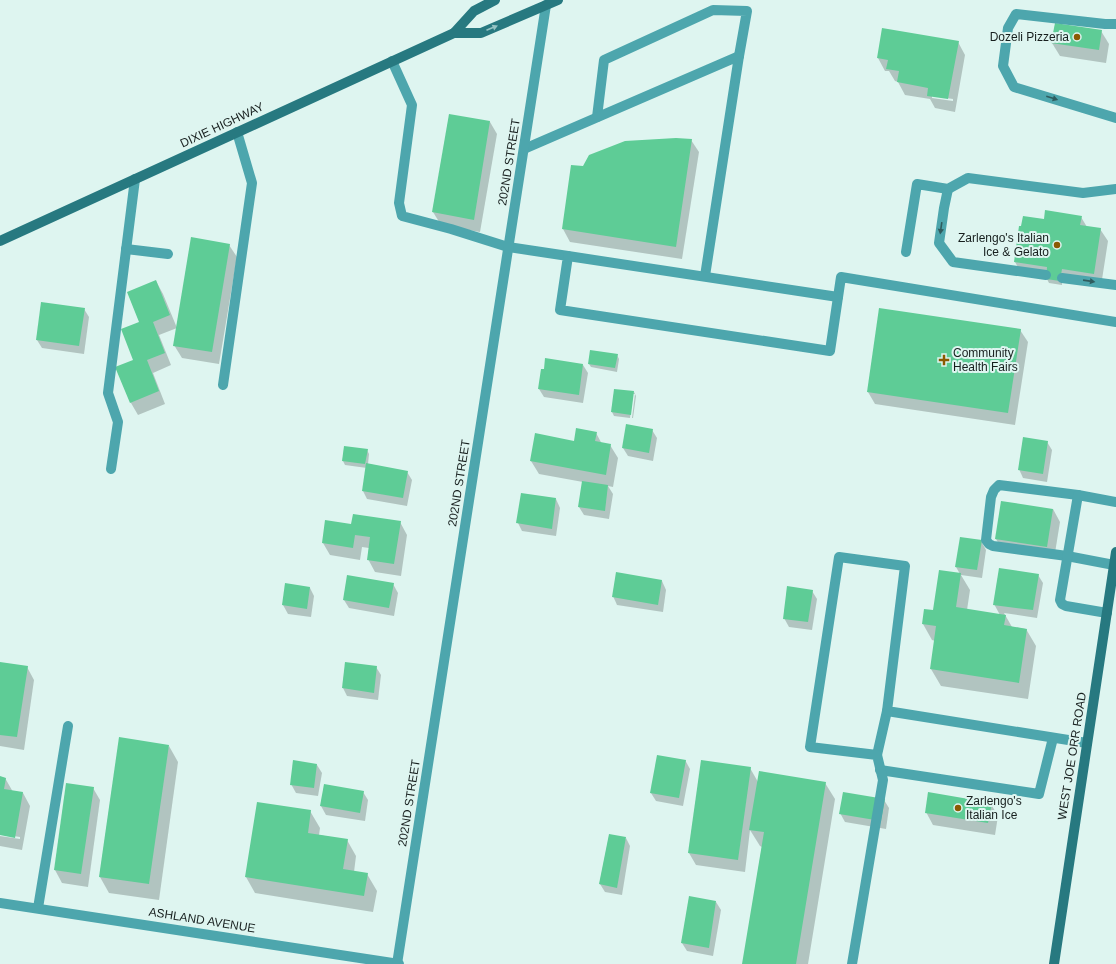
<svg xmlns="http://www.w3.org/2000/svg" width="1116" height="964" font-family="Arial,sans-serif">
<rect width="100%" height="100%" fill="#def5f0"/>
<g fill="#0003" fill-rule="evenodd">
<path d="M1101,31L1109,44L1106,63L1060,56L1052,43Z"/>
<path d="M958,42L965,55L955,112L935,108L930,99L905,95L898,82L895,81L889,71H885L878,58ZM932,96L953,99V101L932,98Z"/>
<path d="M450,115L490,122L497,134L480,232L441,225L433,212Z"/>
<path d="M691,140L699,152L682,259L570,242L563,229L583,167Z"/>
<path d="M1081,217L1087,227L1100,229L1108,241L1101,286L1062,281V285L1049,283L1047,279L1022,274L1015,262L1044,220Z"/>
<path d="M229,245L237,257L219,364L182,358L174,345Z"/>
<path d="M156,281L163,294L177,328L159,335L171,365L153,373L165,404L138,415L131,403L134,360L140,323Z"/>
<path d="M84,309L89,317L84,354L42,348L37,340Z"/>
<path d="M1020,330L1028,342L1015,425L875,404L868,392Z"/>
<path d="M617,355L619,359L617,372L591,367L589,364Z"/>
<path d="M583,365L588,373L583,403L544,397L539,389Z"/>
<path d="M634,392L636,396L633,418H632L635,394H633L630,418L614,416L612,412Z"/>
<path d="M652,430L657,438L653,461L628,456L623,448Z"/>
<path d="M596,433L602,444L610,445L618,458L613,487L608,486L613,494L609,519L584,515L579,507L583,482L539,474L531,461Z"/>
<path d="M1047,442L1052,450L1047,482L1023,478L1019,469Z"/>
<path d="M367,450L369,454L368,464L407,472L412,480L407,506L367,499L363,491L367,468L345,465L343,461Z"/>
<path d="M556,499L560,508L556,536L522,531L518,523Z"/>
<path d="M1053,509L1060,522L1054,559L1003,551L996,539Z"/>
<path d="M400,522L407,535L401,576L375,572L368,559L369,548L362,547L360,560L330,555L323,543L352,525Z"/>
<path d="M981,541L986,550L982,578L961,575L970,590L967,610L1000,615L994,604L1038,575L1043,583L1037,618L1004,613L1012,627L1026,629L1036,646L1028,699L941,686L931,669L935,641L932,640L923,624L933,611L960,574L956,567Z"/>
<path d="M662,581L666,590L663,612L617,605L613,596Z"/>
<path d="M393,584L398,593L394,616L349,608L344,600Z"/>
<path d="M286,585L310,588L314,596L311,617L288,614L283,605Z"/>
<path d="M812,591L817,599L812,630L789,627L784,618Z"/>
<path d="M0,663L27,667L34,680L24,750L0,746Z"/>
<path d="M346,663L376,667L381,675L378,700L347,696L343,688Z"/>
<path d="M169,746L178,762L159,900L109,893L100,877Z"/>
<path d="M685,760L690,769L683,806L656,801L651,793Z"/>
<path d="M317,765L322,773L318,796L296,793L291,784Z"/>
<path d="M750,768L758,782L825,783L835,799L808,964H743L762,847L760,846L750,830L745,872L696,865L689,853Z"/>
<path d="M0,777L5,778L13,792L23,793L30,806L22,850L0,846V836L20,839V837L0,834Z"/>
<path d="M67,784L93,788L100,800L88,887L62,883L55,870Z"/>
<path d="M325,785L363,792L368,800L365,821L326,815L321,806Z"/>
<path d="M884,800L889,808L886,829L845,822L840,813Z"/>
<path d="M991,804L998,816L995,835L933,825L926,812Z"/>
<path d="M310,811L320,828L319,835L347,840L356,856L354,872L367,874L377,891L373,912L255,893L246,877Z"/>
<path d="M626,838L630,846L622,895L605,892L600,884Z"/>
<path d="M716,902L721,910L713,956L687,951L682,943Z"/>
</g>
<g fill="#5ecc96">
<path d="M1055,23L1102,30L1099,50L1051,43Z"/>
<path d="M882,28L959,41L948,99L927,96L928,88L897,82L899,71L886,69L888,60L877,58Z"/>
<path d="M449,114L490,121L474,220L432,212Z"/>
<path d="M676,138L692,139L676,247L562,229L571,165L583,166L589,155L625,141Z"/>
<path d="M1045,210L1082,216L1080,225L1101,228L1094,274L1062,269L1060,281L1046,279L1047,267L1014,262L1019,226H1021L1023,216L1044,219Z"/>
<path d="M191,237L230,244L212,352L173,346Z"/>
<path d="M156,280L170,315L153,322L165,353L147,360L159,391L130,403L115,367L133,360L121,329L139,322L127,292Z"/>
<path d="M41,302L85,308L79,346L36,340Z"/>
<path d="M879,308L1021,329L1008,413L867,392Z"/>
<path d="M590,350L618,354L615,368L588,364Z"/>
<path d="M545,358L583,364L579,395L538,389L541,369H544Z"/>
<path d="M614,389L634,391L631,415L611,412Z"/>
<path d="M626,424L653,429L649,453L622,448Z"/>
<path d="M576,428L597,432L595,441L611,444L606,475L530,461L535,433L574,441Z"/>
<path d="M1023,437L1048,441L1043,474L1018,470Z"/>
<path d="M344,446L368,449L365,464L342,461Z"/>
<path d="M366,463L408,471L403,498L362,491Z"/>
<path d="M582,481L608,485L605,511L578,507Z"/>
<path d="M521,493L556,498L552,529L516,523Z"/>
<path d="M1001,501L1053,509L1047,547L995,539Z"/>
<path d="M353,514L401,521L394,564L367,560L370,537L355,535L353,548L322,543L325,520L351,524Z"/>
<path d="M960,537L982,540L977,570L955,567Z"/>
<path d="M999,568L1039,574L1033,610L993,605Z"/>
<path d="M939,570L961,573L956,607L1006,615L1004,625L1027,629L1019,683L930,669L936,626L922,624L924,609L933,610Z"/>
<path d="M616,572L662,580L658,605L612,597Z"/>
<path d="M347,575L394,583L389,608L343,600Z"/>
<path d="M285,583L310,587L307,609L282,605Z"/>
<path d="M787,586L813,590L808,622L783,619Z"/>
<path d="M0,662L28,666L17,737L0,735Z"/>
<path d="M345,662L377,666L374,693L342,688Z"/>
<path d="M119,737L169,745L149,884L99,877Z"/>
<path d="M657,755L686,760L679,798L650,793Z"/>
<path d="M293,760L317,764L314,788L290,785Z"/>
<path d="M701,760L751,767L738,860L688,853Z"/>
<path d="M759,771L826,782L796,964H742L764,832L749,830Z"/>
<path d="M0,776L6,778L4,789L23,792L15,838L0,835Z"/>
<path d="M66,783L94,787L81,874L54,870Z"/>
<path d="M324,784L364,791L360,813L320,806Z"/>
<path d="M843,792L885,799L881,821L839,814Z"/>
<path d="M928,792L992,803L988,823L925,813Z"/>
<path d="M257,802L311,810L308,833L348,839L343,869L368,873L364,896L245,877Z"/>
<path d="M609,834L626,837L617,888L599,884Z"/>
<path d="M689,896L716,901L709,948L681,943Z"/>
</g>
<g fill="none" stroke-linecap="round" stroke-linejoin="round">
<g stroke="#4da6ad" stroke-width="10">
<path d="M1116,24H1105L1016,14L1008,28L1003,66L1014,87L1116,118"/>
<path d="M392,61L412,105L399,203L402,216L451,229L508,247L568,256L560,310L830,351L841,277L1116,322"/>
<path d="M597,117L604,60L713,10L747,11L739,56"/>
<path d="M524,149L739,56L705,276"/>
<path d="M948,189L944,208L939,243L953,262L1046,275"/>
<path d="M126,249L168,254"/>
<path d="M906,252L917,184L948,189L968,178L1083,193L1116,189"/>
<path d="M568,256L838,297"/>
<path d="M1062,278L1116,285"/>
<path d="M223,385L252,183L237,132"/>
<path d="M111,469L118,422L108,393L135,179"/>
<path d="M1078,495L999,485L994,490L991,497L986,540L989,544L993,546L1067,556L1114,565"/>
<path d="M1107,613L1066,606L1062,604L1060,600L1078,495L1116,502"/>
<path d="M877,755L887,711"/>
<path d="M880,770L1039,794L1053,738"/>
<path d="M38,908L68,726"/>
<path d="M852,964L883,780L877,755L810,747L839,557L905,566L887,711L1087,743"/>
</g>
<g stroke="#4da6ad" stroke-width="10">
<path d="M0,903L399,964"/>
<path d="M397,964L546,5"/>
</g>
<g stroke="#277980" stroke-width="10">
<path d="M454,33L474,11L495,0"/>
<path d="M0,241L454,33H481L558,0"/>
<path d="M1054,964L1116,552"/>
</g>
</g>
<defs><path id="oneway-solid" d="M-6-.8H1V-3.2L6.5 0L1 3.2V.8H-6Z"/></defs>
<use fill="#95c3c3" href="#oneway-solid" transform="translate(492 28) rotate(-23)"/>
<g fill="#2f5c5e">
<use href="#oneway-solid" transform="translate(1052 98) rotate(17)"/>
<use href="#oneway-solid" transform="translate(941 228) rotate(98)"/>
<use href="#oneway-solid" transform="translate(1089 281) rotate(8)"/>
</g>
<g fill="#8b5a03" stroke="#def5f0" stroke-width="1.5">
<circle cx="1077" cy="37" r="4"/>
<circle cx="1057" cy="245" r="4"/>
<path d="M942 354h4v4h4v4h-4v4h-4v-4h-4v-4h4z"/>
<circle cx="958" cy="808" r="4"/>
</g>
<g text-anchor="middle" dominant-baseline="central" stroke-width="4" stroke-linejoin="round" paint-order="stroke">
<g font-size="12" fill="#171f1e" stroke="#def5f0" text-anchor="end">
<text x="1069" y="37">Dozeli Pizzeria</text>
<text x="1049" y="238">Zarlengo's Italian<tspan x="1049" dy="14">Ice &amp; Gelato</tspan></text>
<text x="953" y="353" text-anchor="start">Community<tspan x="953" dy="14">Health Fairs</tspan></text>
<text x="966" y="801" text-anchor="start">Zarlengo's<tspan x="966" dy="14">Italian Ice</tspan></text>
</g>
<g font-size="12" fill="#171f1e" stroke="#def5f0">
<text transform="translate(222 125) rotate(-25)">DIXIE HIGHWAY</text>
<text transform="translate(509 162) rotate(-81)">202ND STREET</text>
<text transform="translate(459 483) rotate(-81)">202ND STREET</text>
<text transform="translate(1072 756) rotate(-81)">WEST JOE ORR ROAD</text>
<text transform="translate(409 803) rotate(-81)">202ND STREET</text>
<text transform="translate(202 920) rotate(9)">ASHLAND AVENUE</text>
</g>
</g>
</svg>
